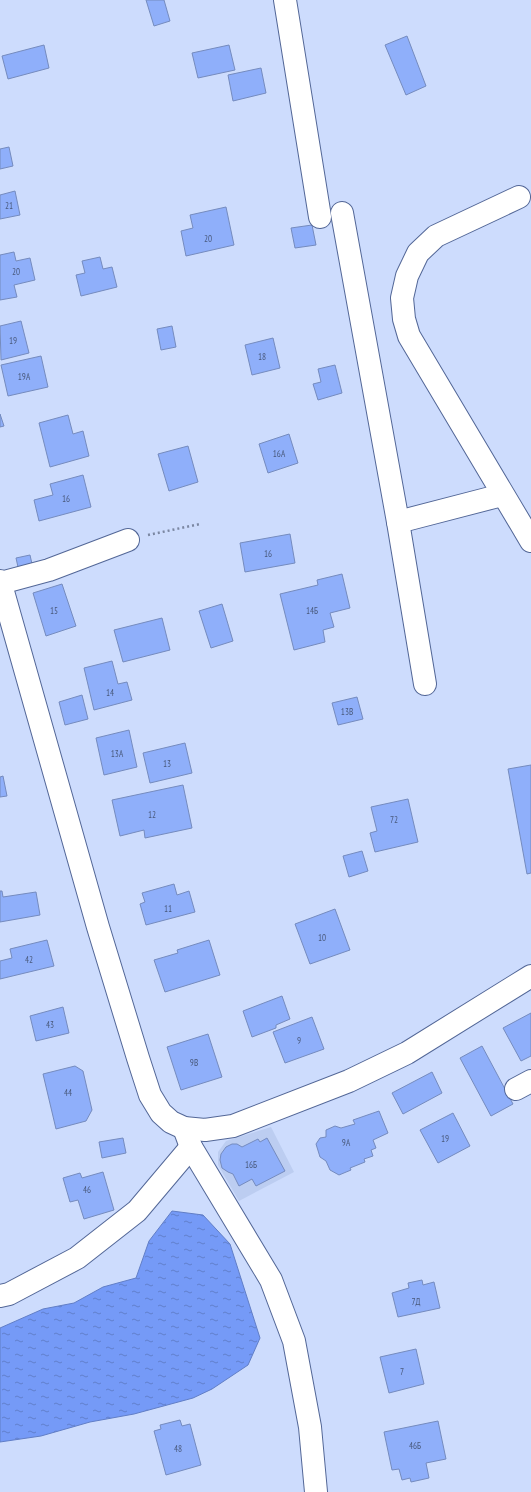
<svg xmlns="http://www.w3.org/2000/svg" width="531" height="1492" font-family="'PT Sans Narrow',sans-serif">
<defs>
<pattern id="water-ripples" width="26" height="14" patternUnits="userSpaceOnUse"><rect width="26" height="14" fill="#759af7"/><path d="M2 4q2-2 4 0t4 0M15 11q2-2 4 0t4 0" fill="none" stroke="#617fcb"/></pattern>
</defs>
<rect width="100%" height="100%" fill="#cddcfd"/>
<path fill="#bccdf1" d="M271,1127L294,1172L239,1201L218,1165V1152L226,1141Z"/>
<path fill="url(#water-ripples)" stroke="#617ec6" d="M172,1211L203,1215L230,1244L260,1338L248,1365L212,1389L193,1398L134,1414L90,1422L41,1436L0,1442V1328L43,1309L74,1303L103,1287L136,1278L149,1241Z"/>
<g fill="#8faffa" stroke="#758bbe">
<path d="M146,0H164L170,21L154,26Z"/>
<path d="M407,36L426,86L406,95L385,45Z"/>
<path d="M44,45L49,68L8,79L2,56Z"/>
<path d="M229,45L235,70L198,78L192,53Z"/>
<path d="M261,68L266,93L233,101L228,75Z"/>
<path d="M9,147L13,166L0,169V149Z"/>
<path d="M15,191L20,215L0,219V195Z"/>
<path d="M226,207L234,245L186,256L181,231L193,228L190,215Z"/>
<path d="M312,225L316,245L295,248L291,228Z"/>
<path d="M14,252L16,261L30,258L35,280L14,285L17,297L0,300V255Z"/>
<path d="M100,257L103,269L112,267L117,287L81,296L76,275L85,273L82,261Z"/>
<path d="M21,321L29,353L1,360L0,326Z"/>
<path d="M172,326L176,347L161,350L157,329Z"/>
<path d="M273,338L280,368L252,375L245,345Z"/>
<path d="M41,356L48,387L8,396L1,365Z"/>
<path d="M335,365L342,393L318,400L313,384L321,382L318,369Z"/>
<path d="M0,414L4,426L0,427Z"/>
<path d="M68,415L73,434L83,431L89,456L50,467L39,423Z"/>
<path d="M289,434L298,463L268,473L259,444Z"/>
<path d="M188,446L198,482L169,491L158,454Z"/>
<path d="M83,475L91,507L39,521L34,500L53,495L50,484Z"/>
<path d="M290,534L295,563L245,572L240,543Z"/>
<path d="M30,555L32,564L18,567L16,558Z"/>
<path d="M342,574L350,608L330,613L334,627L323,630L325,642L294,650L280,594L318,585L317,580Z"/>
<path d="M62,584L76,626L46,636L33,593Z"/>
<path d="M222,604L233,641L211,648L199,611Z"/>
<path d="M162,618L170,650L123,662L114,630Z"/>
<path d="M112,661L118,684L127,682L132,700L94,710L84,668Z"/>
<path d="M82,695L88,719L65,725L59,702Z"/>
<path d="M357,697L363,719L338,725L332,703Z"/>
<path d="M129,730L137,767L104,775L96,738Z"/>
<path d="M185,743L192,773L150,783L143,753Z"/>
<path d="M531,765V873L527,874L508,769Z"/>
<path d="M3,776L7,796L0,797V777Z"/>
<path d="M183,785L192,828L145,838L144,830L120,836L112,800Z"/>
<path d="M408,799L418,842L375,852L370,833L377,831L371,807Z"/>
<path d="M362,851L368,871L349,877L343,856Z"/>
<path d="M174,884L177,895L189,891L195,912L146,925L140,904L145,902L142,893Z"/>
<path d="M0,891H2L3,897L36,892L40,915L0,922Z"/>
<path d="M335,909L350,950L310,964L295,924Z"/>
<path d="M47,940L54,966L0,979V961L12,958L10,949Z"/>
<path d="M209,940L220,975L165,992L154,960L178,953L177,950Z"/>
<path d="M282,996L290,1019L276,1025V1028L252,1037L243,1011Z"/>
<path d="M63,1007L69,1033L36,1041L30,1016Z"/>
<path d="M531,1013V1056L521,1061L503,1028Z"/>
<path d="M312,1017L324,1049L285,1063L273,1032Z"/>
<path d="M208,1034L222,1077L181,1090L167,1047Z"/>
<path d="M482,1046L513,1104L491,1116L460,1058Z"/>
<path d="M75,1066L83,1071L92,1110L86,1121L56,1129L43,1074Z"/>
<path d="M432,1072L442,1093L403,1114L392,1093Z"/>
<path d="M379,1111L388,1133L373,1140L376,1148L371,1150L373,1156L364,1159L365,1162L350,1168L351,1170L339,1175L330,1170L326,1161L320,1157L316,1144L320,1138L326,1137V1130L335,1126L341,1128L355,1124L353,1120Z"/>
<path d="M453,1113L470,1146L438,1163L420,1130Z"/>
<path d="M123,1138L126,1153L102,1158L99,1142Z"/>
<path d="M267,1138L285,1171L256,1186L252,1179L239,1186L233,1174L228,1172L222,1168L220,1160L221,1154L226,1147L232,1144H237L242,1147L258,1139L260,1142Z"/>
<path d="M103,1172L114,1210L84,1219L78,1200L70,1202L63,1178L80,1173L82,1178Z"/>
<path d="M422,1280L423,1285L434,1282L440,1308L398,1317L392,1293L409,1288L408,1283Z"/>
<path d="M416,1349L424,1384L389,1393L380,1357Z"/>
<path d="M180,1420L182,1426L190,1424L201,1465L166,1475L154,1431L161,1429L160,1425Z"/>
<path d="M438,1421L446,1459L426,1463L429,1478L411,1482L410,1478L402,1480L399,1469L392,1470L384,1432Z"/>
</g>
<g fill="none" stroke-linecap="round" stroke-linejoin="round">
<g stroke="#536797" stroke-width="24">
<g id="minor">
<path d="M285,0L320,217"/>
<path d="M519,197L436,236L418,253L407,276L402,298L404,319L409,336L531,541"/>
<path d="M342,213L398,522L425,684"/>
<path d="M398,522L502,495"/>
<path d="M0,581L98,927L138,1058L150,1095L161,1113L171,1122L184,1128L205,1130L233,1126L349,1081L407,1053L531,976"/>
<path d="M1,583L49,570L128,540"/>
<path d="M516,1089L531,1081"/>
<path d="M184,1128L191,1147L271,1280L294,1341L310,1427L316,1492"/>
<path d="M0,1296L9,1294L77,1258L137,1211L191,1147"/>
</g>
</g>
<path stroke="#7b87a2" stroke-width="2.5" stroke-dasharray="2 3" stroke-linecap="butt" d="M148,535L200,524"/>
<use href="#minor" stroke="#fff" stroke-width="22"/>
</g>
<g text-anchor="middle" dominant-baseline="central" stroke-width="4" stroke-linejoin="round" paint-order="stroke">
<g font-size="9" fill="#49597c">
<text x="9" y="205">21</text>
<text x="208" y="238">20</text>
<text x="16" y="271">20</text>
<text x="13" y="340">19</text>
<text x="262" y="356">18</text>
<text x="24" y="376">19А</text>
<text x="279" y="453">16А</text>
<text x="66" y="498">16</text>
<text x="268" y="553">16</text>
<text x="54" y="610">15</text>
<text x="312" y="610">14Б</text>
<text x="110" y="692">14</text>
<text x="347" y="711">13В</text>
<text x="117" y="753">13А</text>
<text x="167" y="763">13</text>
<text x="152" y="814">12</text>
<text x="394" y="819">72</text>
<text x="168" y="908">11</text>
<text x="322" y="937">10</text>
<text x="29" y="959">42</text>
<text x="50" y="1024">43</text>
<text x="299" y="1040">9</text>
<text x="194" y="1062">9В</text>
<text x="68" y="1092">44</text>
<text x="445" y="1138">19</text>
<text x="346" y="1142">9А</text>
<text x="251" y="1164">16Б</text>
<text x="87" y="1189">46</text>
<text x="416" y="1301">7Д</text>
<text x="402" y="1371">7</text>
<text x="415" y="1445">46Б</text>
<text x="178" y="1448">48</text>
</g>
</g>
</svg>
